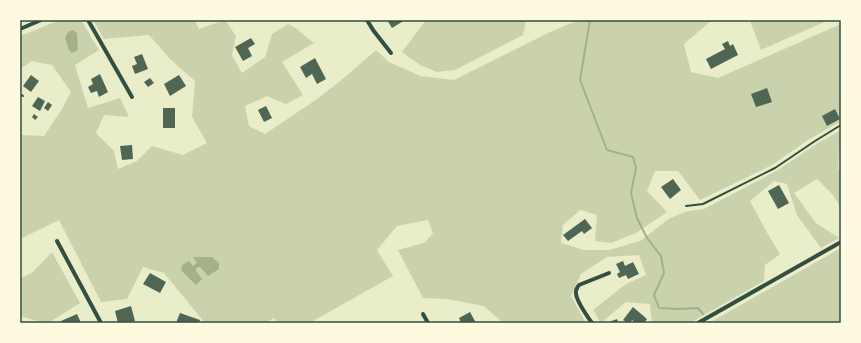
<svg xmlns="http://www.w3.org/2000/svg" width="861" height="343" font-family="Cabin,sans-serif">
<rect width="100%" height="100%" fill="#e9edc9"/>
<g fill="#cad2ad">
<path d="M60,20H81L99,50L75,65L88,108L120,98L129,117L104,115L96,133L114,151L118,169L137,161L152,146L183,155L207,143L192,117L195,81L170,59L149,35L104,39L93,20H196L195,21L199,29L225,20L236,36L232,55L242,73L265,57L272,34L288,24L294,27L314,43L282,62L303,95L286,104L267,96L245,106L249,126L265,134L317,99L345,77L376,50L389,62L420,76L454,80L550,32L574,22V20H637L638,21L644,20H712L684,44L691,72L718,78L841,24V121L808,140L772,165L700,200L678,171H655L647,191L667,212L636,233L611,243L595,241L597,215L580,210L563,225L561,243L584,250H609L640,241L670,218L688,211L704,209L778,170L818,143L841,130V140L840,141L838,169H841V208L833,195L817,179L794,193L816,223L839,238L821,248L797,215L787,184L774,181L750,201L766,231L780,254L765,265L764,281L690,323H652L650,304L626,302L601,323L593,310L626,284L646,275L639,255L607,257L581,274L571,296L586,323H503L484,306L447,299L423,298L398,250L424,243L433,233L428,220L397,226L377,250L393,276L313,321L314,323H278L274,318L265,323H205L164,273L143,267L127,299L101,302L59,220L20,239V135L44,136L62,109L71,92L52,65L32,61L20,69V36Z"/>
<path d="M426,20H526L523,35L455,70L437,72L420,65L402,52Z"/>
<path d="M747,20H829L761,50L750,21Z"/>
<path d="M841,248V323H709Z"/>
<path d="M52,252L80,303L48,323H46L23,317L20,314V278L32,273Z"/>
</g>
<g fill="#a3b18a">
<path d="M73,30L77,33L78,50L72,53L69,50L65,38L68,32Z"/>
<path d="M193,257H212L219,263V269L208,276L200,267L196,268V271L202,279L196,285L181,270L182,265L189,261L193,266L197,263Z"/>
</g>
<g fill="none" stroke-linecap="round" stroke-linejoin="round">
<g stroke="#a3b18a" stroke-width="2">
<path d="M590,20L580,80L607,150L633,157L636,168L631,193L637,218L647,238L661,256L664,273L654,295L659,308L678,309L698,308L703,314"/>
<path d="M710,322L712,323"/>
</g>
</g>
<g fill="#4f6655">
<path d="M387,20H405L392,28Z"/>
<path d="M251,38L255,44L248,48L252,56L243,61L235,47Z"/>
<path d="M728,41L730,46L733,44L738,55L711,69L706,59L725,49L722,44Z"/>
<path d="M142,54L148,69L135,74L132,66L137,64L134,57Z"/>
<path d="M315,58L326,79L317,84L312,74L306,78L300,67Z"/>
<path d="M100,74L108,92L99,97L97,91L91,93L88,87L93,84L91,79Z"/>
<path d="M31,75L39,81L31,92L23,86Z"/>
<path d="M179,75L186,86L170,96L164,84Z"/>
<path d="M150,78L154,83L148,87L144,82Z"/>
<path d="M767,88L772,102L756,107L751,94Z"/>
<path d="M38,97L45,101L40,111L32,106Z"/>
<path d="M48,102L52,105L48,111L44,108Z"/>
<path d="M266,106L272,118L264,122L258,110Z"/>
<rect x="163" y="108" width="12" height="20"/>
<path d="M835,109L840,119L827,126L822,116Z"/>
<path d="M34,114L38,117L35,120L32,117Z"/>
<path d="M132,145L133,159L122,160L120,146Z"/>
<path d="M673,179L681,190L670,199L661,187Z"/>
<path d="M779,185L789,203L778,209L768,191Z"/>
<path d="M585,219L592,228L584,234L582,231L568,241L563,235Z"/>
<path d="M623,261L625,266L633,262L639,274L628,279L626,275L619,278L617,274L620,272L616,264Z"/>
<path d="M150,273L166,282L160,293L143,284Z"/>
<path d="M131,306L135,321L128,323H118L115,311Z"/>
<path d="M633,307L647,319L644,323H636L632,320L630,323H628L623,320Z"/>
<path d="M470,312L476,323H461L459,318Z"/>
<path d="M180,313L200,320L199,323H176Z"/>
<path d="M77,314L81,323H62L61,321Z"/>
<path d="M617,319L618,322L609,323V322Z"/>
</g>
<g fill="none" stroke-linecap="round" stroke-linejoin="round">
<g stroke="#344e41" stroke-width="2">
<path d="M20,94L23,96"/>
<path d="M686,206L703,204L775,168L815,141L841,125"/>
</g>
<g stroke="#344e41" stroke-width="4">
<path d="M88,20L132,97"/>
<path d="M367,20L373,30L391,53"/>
<path d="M20,29L41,20"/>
<path d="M57,241L101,323"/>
<path d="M423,314L428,323"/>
<path d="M592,323C587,316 577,301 576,294C575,290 577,288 579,285L609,273"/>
<path d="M698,323L841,242"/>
</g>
</g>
<rect width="861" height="343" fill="none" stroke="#fefae0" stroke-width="42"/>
<rect x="21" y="21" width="819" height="301" fill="none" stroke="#344e41" stroke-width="1.5"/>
</svg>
